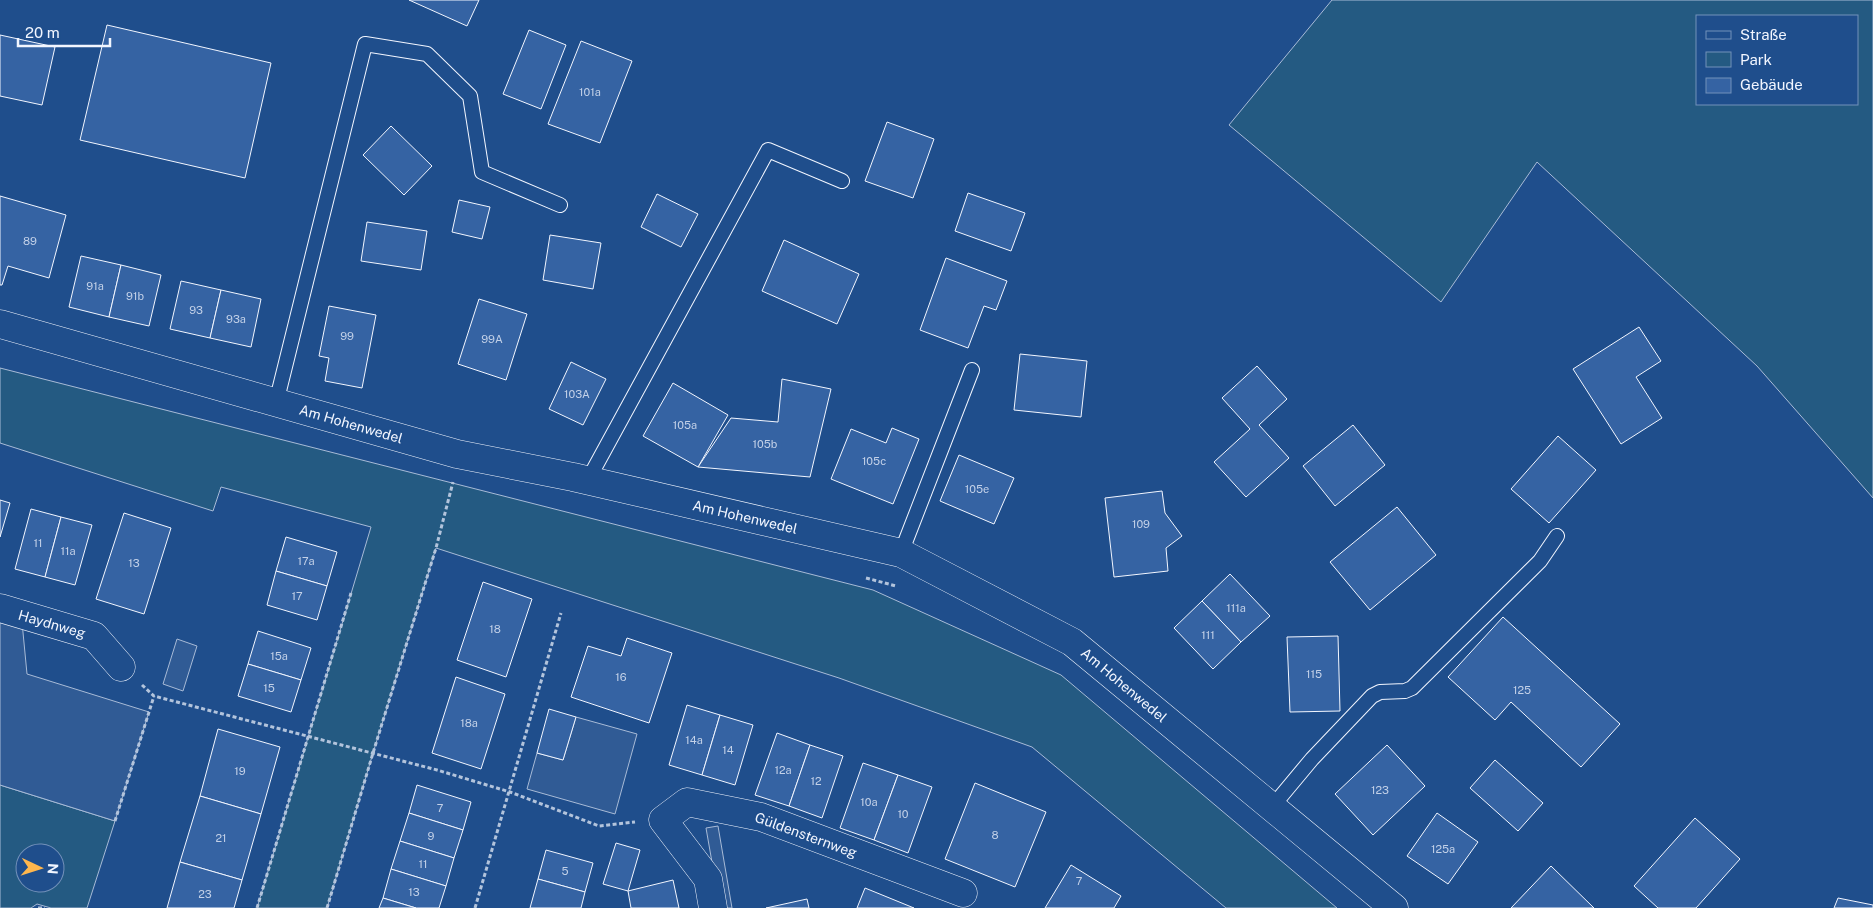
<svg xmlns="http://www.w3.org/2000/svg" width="1873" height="908" font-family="'Public Sans',sans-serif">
<rect width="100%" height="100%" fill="#1f4e8c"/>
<g fill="#245a82" stroke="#a8bbd7" fill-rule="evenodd">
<path d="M1332,0H1873V498L1757,366L1537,162L1441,302L1229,125ZM1857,16V104H1697V16Z"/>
<path d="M0,368L873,590L1061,675L1337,908H1226L1032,747L839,678L436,548L373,753L327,908H257L371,527L221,487L213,511L0,443Z"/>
<path d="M0,785L115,821L87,908H51L37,904L31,908H0ZM25,853H55V883H25Z"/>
</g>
<g fill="#305b95" stroke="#a8bbd7">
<path d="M0,616L22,622L27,674L149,712L115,821L0,785Z"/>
<path d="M177,639L197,646L183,691L163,684Z"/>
<path d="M576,717L637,734L615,814L527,789L537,753L563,760Z"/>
<path d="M718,826L732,908H720L706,828Z"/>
</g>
<g fill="#3563a3" stroke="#f2f6ff">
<path d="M409,0H479L467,26Z"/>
<path d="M107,25L271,63L245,178L80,140Z"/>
<path d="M529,30L566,45L541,109L503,94Z"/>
<path d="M0,35L55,47L42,105L0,96Z"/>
<path d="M581,41L632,61L600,143L548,124Z"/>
<path d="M887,122L934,139L913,198L865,181Z"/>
<path d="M391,126L432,166L404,195L363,155Z"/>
<path d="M968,193L1025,213L1011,251L955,231Z"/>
<path d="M657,194L698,214L681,247L641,227Z"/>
<path d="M0,196L66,215L49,278L8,266L2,285H0Z"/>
<path d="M459,200L490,207L482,239L452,232Z"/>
<path d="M367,222L427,231L421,270L361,261Z"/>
<path d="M550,235L601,243L593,289L543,280Z"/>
<path d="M784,240L859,274L837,324L762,291Z"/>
<path d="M81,256L121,265L109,317L69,307Z"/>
<path d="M946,258L1007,281L996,310L984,306L968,348L920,330Z"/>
<path d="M121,265L161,275L149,326L109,317Z"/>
<path d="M181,281L221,290L210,338L170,329Z"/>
<path d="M221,290L261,299L251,347L210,338Z"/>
<path d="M479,299L527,314L506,380L458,364Z"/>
<path d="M329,306L376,315L362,388L325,381L329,358L319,356Z"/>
<path d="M1639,327L1661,361L1636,377L1662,418L1621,444L1573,369Z"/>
<path d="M1020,354L1087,361L1081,417L1014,410Z"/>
<path d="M571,362L606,379L583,425L549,409Z"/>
<path d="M1257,366L1287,399L1259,425L1289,458L1246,497L1214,462L1250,429L1222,398Z"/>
<path d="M782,379L831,389L810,477L698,467L731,418L778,422Z"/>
<path d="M673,383L728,415L698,467L643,436Z"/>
<path d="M1353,425L1385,465L1335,506L1303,466Z"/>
<path d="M892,428L919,439L893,504L831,479L851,429L886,443Z"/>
<path d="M1558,436L1596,470L1549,523L1511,489Z"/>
<path d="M959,455L1014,478L994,524L940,501Z"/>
<path d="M1162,491L1165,513L1182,536L1166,548L1168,571L1114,577L1105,498Z"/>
<path d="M0,500L10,503L0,537Z"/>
<path d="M1397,507L1436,555L1370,610L1330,562Z"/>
<path d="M31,509L61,517L45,577L15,569Z"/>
<path d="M124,513L171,528L144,614L96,599Z"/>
<path d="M61,517L92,525L75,585L45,577Z"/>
<path d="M286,537L337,552L327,586L276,571Z"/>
<path d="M276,571L327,586L317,620L267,605Z"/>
<path d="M1230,574L1270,616L1241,642L1202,601Z"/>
<path d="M483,582L532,599L506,677L457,660Z"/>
<path d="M1202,601L1241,642L1213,669L1174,628Z"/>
<path d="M1503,617L1620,724L1581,767L1511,702L1495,720L1448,677Z"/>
<path d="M258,631L311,648L301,680L248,664Z"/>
<path d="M1338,636L1340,711L1290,712L1287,637Z"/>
<path d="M627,638L672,653L649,723L571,697L588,646L621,656Z"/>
<path d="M248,664L301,680L291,712L238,696Z"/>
<path d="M456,677L505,694L481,769L432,753Z"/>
<path d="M687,705L720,715L702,775L669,765Z"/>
<path d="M549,709L576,717L563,760L537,753Z"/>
<path d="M720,715L753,725L735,785L702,775Z"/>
<path d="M218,729L280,747L261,814L200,796Z"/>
<path d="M777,733L810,745L789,806L755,795Z"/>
<path d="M810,745L843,756L822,818L789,806Z"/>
<path d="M1387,745L1425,786L1373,835L1335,794Z"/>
<path d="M1495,760L1543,803L1518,831L1470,788Z"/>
<path d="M863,763L898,775L874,840L840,828Z"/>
<path d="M898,775L932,787L908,853L874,840Z"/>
<path d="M975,783L1046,812L1015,887L945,859Z"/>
<path d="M417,785L471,802L463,830L409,813Z"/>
<path d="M200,796L261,814L242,880L180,862Z"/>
<path d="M409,813L463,830L454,858L400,841Z"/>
<path d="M1437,813L1478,842L1448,884L1407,856Z"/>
<path d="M1695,818L1740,859L1696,908H1658L1634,886Z"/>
<path d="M400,841L454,858L446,886L391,869Z"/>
<path d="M616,843L640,850L628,891L603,884Z"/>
<path d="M546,850L593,863L585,892L538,879Z"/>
<path d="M180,862L242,880L234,908H167Z"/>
<path d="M1071,865L1121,896L1114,908H1045Z"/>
<path d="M1551,866L1594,908H1511Z"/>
<path d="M391,869L446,886L439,908H416L383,898Z"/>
<path d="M538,879L585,892L581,908H530Z"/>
<path d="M673,880L679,908H631L628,891Z"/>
<path d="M865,888L914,908H857Z"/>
<path d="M383,898L416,908H379Z"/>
<path d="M1838,898L1873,905V908H1834Z"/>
<path d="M807,899L809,908H766Z"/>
</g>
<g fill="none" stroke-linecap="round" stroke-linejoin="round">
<g stroke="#f2f6ff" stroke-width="16">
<g id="service">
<path d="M276,403L365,44L427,54L470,96L482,172L560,205"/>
<path d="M588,480L768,150L842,181"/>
<path d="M901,553L972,370"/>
<path d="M1272,807L1312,759L1372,696L1380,692L1405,691L1412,688L1540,561L1557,536"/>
</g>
</g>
<g stroke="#f2f6ff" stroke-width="29">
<g id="minor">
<path d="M0,324L457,454L573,477L901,553L1072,642L1394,908"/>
<path d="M0,608L94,636L121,667"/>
<path d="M713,908L708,879L663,820L687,802L761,817L963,893"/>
</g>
</g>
<g stroke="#b3c4dc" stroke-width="3" stroke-dasharray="4 2.5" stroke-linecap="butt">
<path d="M866,578L896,586"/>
<path d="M142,685L154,696L437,770L510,792L599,826L635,822"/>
<path d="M115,821L154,696"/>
<path d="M38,908H45"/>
<path d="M257,908L351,593"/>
<path d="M327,908L373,753L436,548L453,482"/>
<path d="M475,908L561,613"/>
</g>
<use href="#service" stroke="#1f4e8c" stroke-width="14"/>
<use href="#minor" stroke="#1f4e8c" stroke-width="28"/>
</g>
<g text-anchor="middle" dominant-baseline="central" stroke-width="4" stroke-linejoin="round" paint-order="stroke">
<g font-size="11" fill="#c3d1e8">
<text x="590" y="92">101a</text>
<text x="30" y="241">89</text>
<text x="95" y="286">91a</text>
<text x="135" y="296">91b</text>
<text x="196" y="310">93</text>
<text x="236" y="319">93a</text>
<text x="347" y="336">99</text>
<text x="492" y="339">99A</text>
<text x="577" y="394">103A</text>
<text x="685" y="425">105a</text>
<text x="765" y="444">105b</text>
<text x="874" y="461">105c</text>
<text x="977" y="489">105e</text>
<text x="1141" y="524">109</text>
<text x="38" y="543">11</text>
<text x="68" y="551">11a</text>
<text x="306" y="561">17a</text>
<text x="134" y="563">13</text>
<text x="297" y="596">17</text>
<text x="1236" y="608">111a</text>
<text x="495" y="629">18</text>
<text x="1208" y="635">111</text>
<text x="279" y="656">15a</text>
<text x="1314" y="674">115</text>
<text x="621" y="677">16</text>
<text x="269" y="688">15</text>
<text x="1522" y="690">125</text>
<text x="469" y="723">18a</text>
<text x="694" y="740">14a</text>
<text x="728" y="750">14</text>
<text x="783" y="770">12a</text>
<text x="240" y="771">19</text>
<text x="816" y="781">12</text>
<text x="1380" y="790">123</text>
<text x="869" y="802">10a</text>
<text x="440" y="808">7</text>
<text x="903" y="814">10</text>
<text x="995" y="835">8</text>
<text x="431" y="836">9</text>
<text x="221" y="838">21</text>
<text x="1443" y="849">125a</text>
<text x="423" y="864">11</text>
<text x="565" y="871">5</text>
<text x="1079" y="881">7</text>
<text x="414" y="892">13</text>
<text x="205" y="894">23</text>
</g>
<g font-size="14" fill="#f2f6ff" stroke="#1f4e8c">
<text transform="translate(351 424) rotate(16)">Am Hohenwedel</text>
<text transform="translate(745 517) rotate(13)">Am Hohenwedel</text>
<text transform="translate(52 624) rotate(16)">Haydnweg</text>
<text transform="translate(1124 685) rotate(40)">Am Hohenwedel</text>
<text transform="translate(806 835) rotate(20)">Güldensternweg</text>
</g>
</g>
<rect x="1696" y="15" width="162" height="90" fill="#1f4e8c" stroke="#7391ba"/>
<rect x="1706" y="31" width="25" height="8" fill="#1f4e8c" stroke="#7391ba"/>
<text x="1740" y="40" font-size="15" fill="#f2f6ff">Straße</text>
<rect x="1706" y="52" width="25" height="15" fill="#245a82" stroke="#7391ba"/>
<text x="1740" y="65" font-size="15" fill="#f2f6ff">Park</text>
<rect x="1706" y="78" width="25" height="15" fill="#3563a3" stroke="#7391ba"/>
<text x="1740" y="90" font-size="15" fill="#f2f6ff">Gebäude</text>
<g transform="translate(40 868) rotate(94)"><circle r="24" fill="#1f4e8c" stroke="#7391ba"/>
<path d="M0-4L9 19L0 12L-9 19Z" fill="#ffb74d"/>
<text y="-8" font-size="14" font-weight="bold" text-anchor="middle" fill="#f2f6ff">N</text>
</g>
<path d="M18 38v8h92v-8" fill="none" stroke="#f2f6ff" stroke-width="2.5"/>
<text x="25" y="38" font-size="15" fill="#f2f6ff" stroke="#1f4e8c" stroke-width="4" paint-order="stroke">20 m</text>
</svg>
